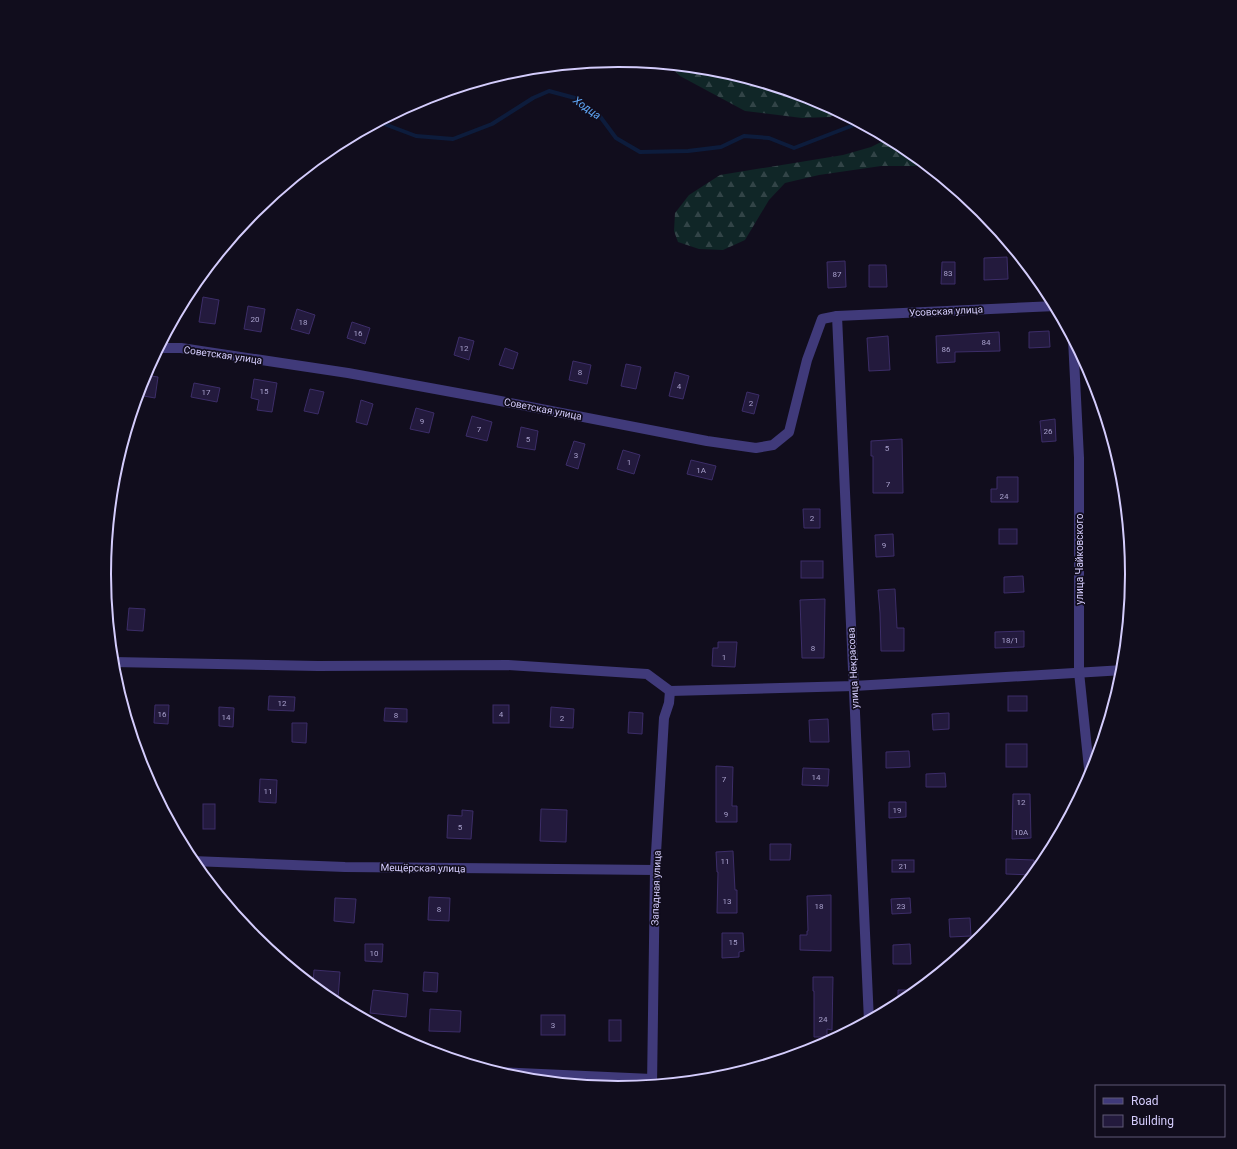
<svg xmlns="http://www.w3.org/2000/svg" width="1237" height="1149" font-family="Roboto,sans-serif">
<defs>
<pattern id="forest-firs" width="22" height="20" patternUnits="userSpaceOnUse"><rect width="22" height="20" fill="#102627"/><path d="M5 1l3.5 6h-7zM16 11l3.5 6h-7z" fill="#324447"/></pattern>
</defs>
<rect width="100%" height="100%" fill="#110d1d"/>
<g fill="url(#forest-firs)">
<path d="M669,65L719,70L816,99L840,112L830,117L802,118L745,111L680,76Z"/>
<path d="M889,138L905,147L927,166H881L819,175L785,183L769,200L745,240L723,250L699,249L678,242L674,231L675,213L689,195L720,175L843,155L871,147Z"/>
</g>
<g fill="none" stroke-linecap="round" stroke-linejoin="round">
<path stroke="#0d1c3c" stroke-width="4" d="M379,122L416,136L453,139L492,124L533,98L549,91L575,98L599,115L616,138L640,152L688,151L721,147L744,136L769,138L794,148L859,123"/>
</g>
<g fill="#231a3d" stroke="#3c2d68">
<path d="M1007,257L1008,279L984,280V258Z"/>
<path d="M845,261L846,287L828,288L827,262Z"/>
<path d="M942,262H955V284H941Z"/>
<path d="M869,265H886L887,287H869Z"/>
<path d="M203,297L219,300L215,324L199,322Z"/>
<path d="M248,306L265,309L261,332L244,329Z"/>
<path d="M297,309L315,315L309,334L291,329Z"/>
<path d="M352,322L370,328L365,344L347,338Z"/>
<path d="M1049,331L1050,347L1029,348V332Z"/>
<path d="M999,332L1000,351L955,352V362L937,363L936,336Z"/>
<path d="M888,336L890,370L869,371L867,338Z"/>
<path d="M459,337L474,341L469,360L454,355Z"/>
<path d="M505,348L518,353L513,369L499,365Z"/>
<path d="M573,361L591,365L587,384L569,380Z"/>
<path d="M626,364L641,367L636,389L621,386Z"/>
<path d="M675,372L689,376L683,399L669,396Z"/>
<path d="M144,375L158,377L155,398L138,395Z"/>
<path d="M254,379L277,383L272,412L257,410L259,400L251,398Z"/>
<path d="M194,383L220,388L217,402L191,397Z"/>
<path d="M310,389L324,392L318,414L304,411Z"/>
<path d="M747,392L759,395L754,414L742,411Z"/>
<path d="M361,400L373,404L367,425L356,422Z"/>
<path d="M416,408L434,413L429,433L410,429Z"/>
<path d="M472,416L492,422L487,441L466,436Z"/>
<path d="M1055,419L1056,441L1042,442L1040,421Z"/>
<path d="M521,427L538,431L535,450L517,447Z"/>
<path d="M902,439L903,493H873V456H871V441Z"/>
<path d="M574,441L585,444L578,469L566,465Z"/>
<path d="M623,450L640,455L634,474L617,469Z"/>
<path d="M691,460L716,466L712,480L687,474Z"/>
<path d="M997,477H1018V502H991V489H997Z"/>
<path d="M803,509H820V528H804Z"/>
<rect x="999" y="529" width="18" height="15"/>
<path d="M893,534L894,556L876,557L875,535Z"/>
<rect x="801" y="561" width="22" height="17"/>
<path d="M1023,576L1024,592L1004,593V577Z"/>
<path d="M895,589L897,628H904V651H881L880,613L878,590Z"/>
<path d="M825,599L824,658H802L800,600Z"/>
<path d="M129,608L145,609L143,631L127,630Z"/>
<path d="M1024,631V647L995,648V632Z"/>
<path d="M718,642H737L735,667L712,666L713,648H718Z"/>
<path d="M269,696L295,697L294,711L268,710Z"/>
<rect x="1008" y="696" width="19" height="15"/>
<path d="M155,705H169L168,724L154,723Z"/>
<rect x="493" y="705" width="16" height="18"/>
<path d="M219,707L234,708L233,727L219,726Z"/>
<path d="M551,707L574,709L573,728L550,727Z"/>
<path d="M385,708L407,709V722L384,721Z"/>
<path d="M629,712L643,713L642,734L628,733Z"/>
<path d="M949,713V729L933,730L932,714Z"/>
<path d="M828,719L829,742H810L809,720Z"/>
<path d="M292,723H307L306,743L292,742Z"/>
<rect x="1006" y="744" width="21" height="23"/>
<path d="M909,751L910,767L886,768V752Z"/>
<path d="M716,766L733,767L732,806H737V822H716Z"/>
<path d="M803,768L829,769L828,786L802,785Z"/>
<path d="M945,773L946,787H926V774Z"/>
<path d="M260,779L277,780L276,803L259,802Z"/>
<path d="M1013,794H1030L1031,838L1012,839Z"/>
<path d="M889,802H906V817L889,818Z"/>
<rect x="203" y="804" width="12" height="25"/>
<path d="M541,809L567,810L566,842L540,841Z"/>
<path d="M462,810L473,811L471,839L447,838L448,815L462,816Z"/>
<path d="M770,844H791L790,860H770Z"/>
<path d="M733,851L735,890H737V913H717L718,872H717L716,852Z"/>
<path d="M1006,859L1034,860L1033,875L1006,874Z"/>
<rect x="892" y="860" width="22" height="12"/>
<path d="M831,895V951L800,950V935H807V931H808L807,896Z"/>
<path d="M429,897L450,898L449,921L428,920Z"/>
<path d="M335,898L356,899L354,923L334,921Z"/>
<path d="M910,898L911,913L892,914L891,899Z"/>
<path d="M970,918L971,936L950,937L949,919Z"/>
<path d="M722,933H743L744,951L739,952V957L722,958Z"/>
<path d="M365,944H383L382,962L365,961Z"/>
<path d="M910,944L911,964H893V945Z"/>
<path d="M314,970L340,972L338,999L328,998L313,986Z"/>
<path d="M424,972L438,973L437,992L423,991Z"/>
<path d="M813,977H833L832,1030L827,1029V1037H814V991H813Z"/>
<path d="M373,990L408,994L406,1017L370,1013Z"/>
<path d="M898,990H919L898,1006Z"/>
<path d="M430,1009L461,1011L460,1032L429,1031Z"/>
<rect x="541" y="1015" width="24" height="20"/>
<rect x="609" y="1020" width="12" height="21"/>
</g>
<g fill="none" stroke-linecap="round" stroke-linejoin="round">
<g stroke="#403a7a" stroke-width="10">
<path d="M837,316L869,1021"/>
<path d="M1073,339L1079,458V672L1090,778"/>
<path d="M159,348H181L348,373L490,399L707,441L756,448L773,445L789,432L807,360L822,319L837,316L1056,306"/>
<path d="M113,662L318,666L508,665L647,674L670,691L854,686L1124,670"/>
<path d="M192,861L345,867L655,870"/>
<path d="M496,1072L652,1079"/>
<path d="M652,1086L655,870L664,718L669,703L670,691"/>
</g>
</g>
<g text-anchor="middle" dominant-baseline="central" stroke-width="3.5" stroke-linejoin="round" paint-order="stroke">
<g font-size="8" fill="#a8a0cc">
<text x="948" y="273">83</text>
<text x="837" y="274">87</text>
<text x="255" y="319">20</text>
<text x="303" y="322">18</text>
<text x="358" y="333">16</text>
<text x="986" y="342">84</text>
<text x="464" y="348">12</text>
<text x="946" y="349">86</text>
<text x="580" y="372">8</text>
<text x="679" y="386">4</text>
<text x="264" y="391">15</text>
<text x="206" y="392">17</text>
<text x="751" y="403">2</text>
<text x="422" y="421">9</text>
<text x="479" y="429">7</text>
<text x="1048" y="431">26</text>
<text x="528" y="439">5</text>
<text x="887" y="448">5</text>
<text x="576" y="455">3</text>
<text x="629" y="462">1</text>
<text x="701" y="470">1А</text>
<text x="888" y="484">7</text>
<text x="1004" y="496">24</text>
<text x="812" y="518">2</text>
<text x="884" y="545">9</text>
<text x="1010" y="640">18/1</text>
<text x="813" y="648">8</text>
<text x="724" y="657">1</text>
<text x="282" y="703">12</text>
<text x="162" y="714">16</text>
<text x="501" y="714">4</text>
<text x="396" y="715">8</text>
<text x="226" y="717">14</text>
<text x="562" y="718">2</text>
<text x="816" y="777">14</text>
<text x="724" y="779">7</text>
<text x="268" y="791">11</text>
<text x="1021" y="802">12</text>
<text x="897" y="810">19</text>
<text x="726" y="814">9</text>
<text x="460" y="827">5</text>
<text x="1021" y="832">10А</text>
<text x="725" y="861">11</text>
<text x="903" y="866">21</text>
<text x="727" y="901">13</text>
<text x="819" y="906">18</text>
<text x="901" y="906">23</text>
<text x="439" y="909">8</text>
<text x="733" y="942">15</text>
<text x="374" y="953">10</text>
<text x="823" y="1019">24</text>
<text x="553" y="1025">3</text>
</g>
<g font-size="10" fill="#d4ccfc" stroke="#110d1d">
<text transform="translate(946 311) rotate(-3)">Усовская улица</text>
<text transform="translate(223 355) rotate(8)">Советская улица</text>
<text transform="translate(543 409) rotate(11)">Советская улица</text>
<text transform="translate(1079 559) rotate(-90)">улица Чайковского</text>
<text transform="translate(853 668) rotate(-93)">улица Некрасова</text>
<text transform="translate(423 868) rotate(1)">Мещёрская улица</text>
<text transform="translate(656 888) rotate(-88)">Западная улица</text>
</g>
<g font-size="11" font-style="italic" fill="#5fa7f7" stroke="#110d1d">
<text transform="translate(587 108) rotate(35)">Ходца</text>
</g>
</g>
<path d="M0 0H1237V1149H0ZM111 574a507 507 0 1 1 1014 0a507 507 0 1 1-1014 0Z" fill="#110d1d" fill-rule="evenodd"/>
<path fill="none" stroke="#d4ccfc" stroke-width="2" d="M111 574a507 507 0 1 1 1014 0a507 507 0 1 1-1014 0Z"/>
<rect x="1095" y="1085" width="130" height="52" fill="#110d1d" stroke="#5f5976"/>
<rect x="1103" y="1098" width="20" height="6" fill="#403a7a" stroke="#5f5976"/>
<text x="1131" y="1105" font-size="12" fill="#d4ccfc">Road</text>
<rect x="1103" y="1115" width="20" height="12" fill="#231a3d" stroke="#5f5976"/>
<text x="1131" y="1125" font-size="12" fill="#d4ccfc">Building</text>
</svg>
